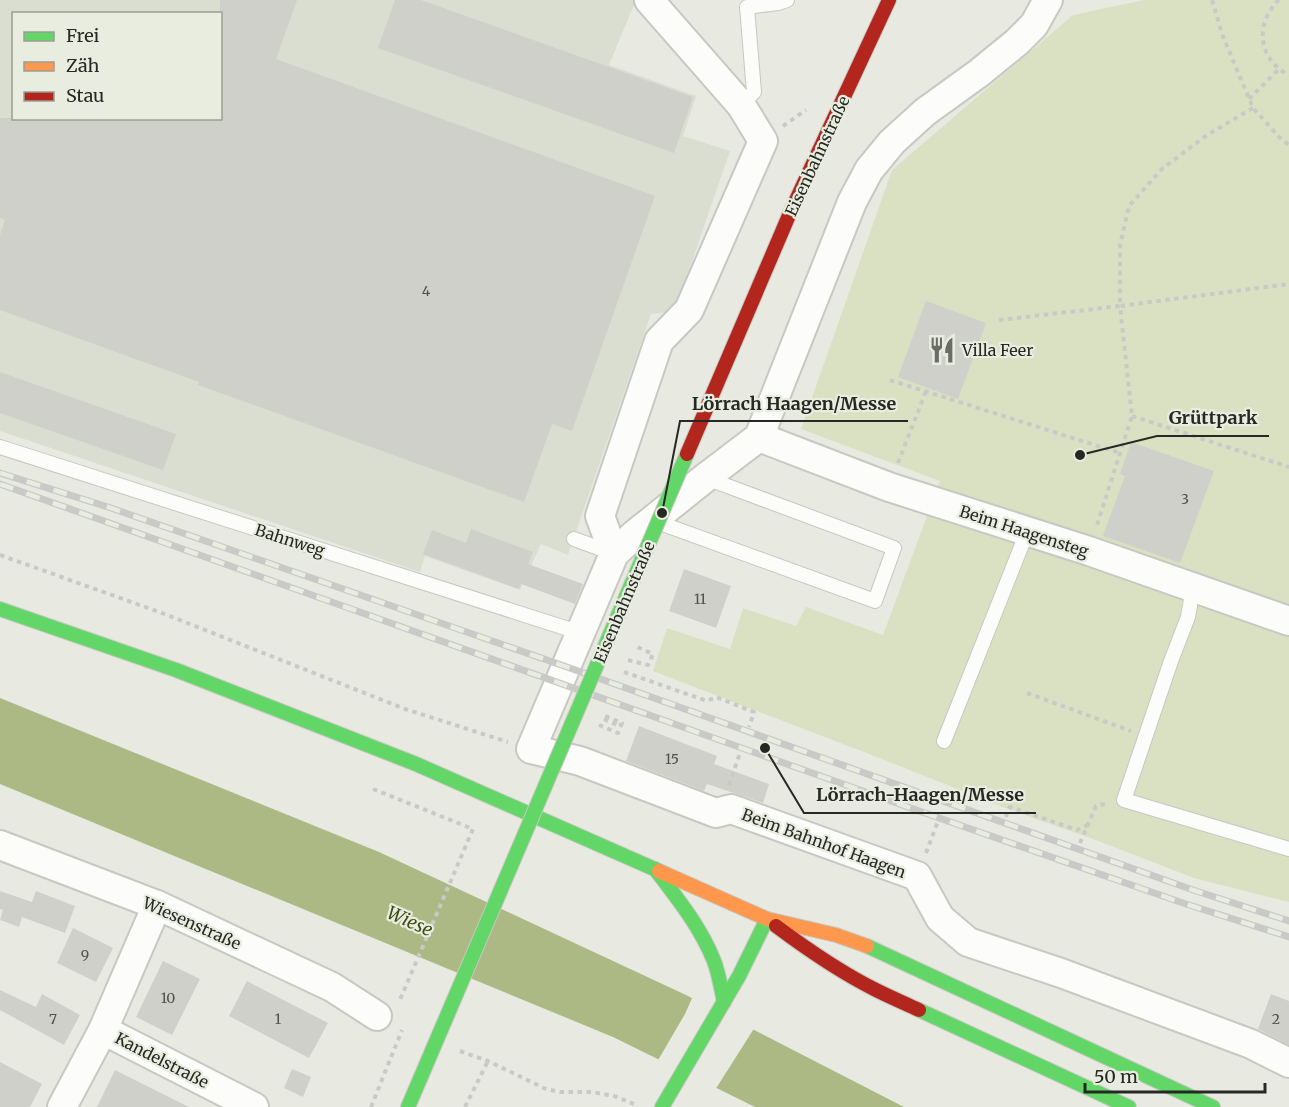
<svg xmlns="http://www.w3.org/2000/svg" width="1289" height="1107" font-family="Merriweather,serif">
<rect width="100%" height="100%" fill="#e8eae2"/>
<path fill="#daded0" fill-rule="evenodd" d="M0,0H636L609,65L696,96L683,136L730,151L675,311L651,314L568,555L541,544L520,590L425,556L420,572L0,431ZM14,14H220V118H14Z"/>
<path fill="#d9e1c2" d="M1144,0H1289V902L1194,878L1093,839L1008,809L869,754L653,671L667,628L730,649L743,608L796,626L806,607L883,635L940,481L801,429L892,170L1073,15Z"/>
<path fill="#adb984" d="M0,698L379,852L686,995L904,1107H755L613,1037L0,784Z"/>
<path fill="#e8eae2" d="M693,996L755,1027L715,1090L657,1062L685,1014Z"/>
<g fill="#cfd0ca">
<path d="M220,0H297L276,59L655,196L572,431L552,424L524,502L198,385L199,382L0,310V235L5,220L0,218V118H220Z"/>
<path d="M395,0H421L693,97L674,153L378,48Z"/>
<path d="M926,301L986,323L958,399L898,377Z"/>
<path d="M0,372L176,434L163,470L0,413Z"/>
<path d="M1131,442L1214,471L1180,563L1103,536L1125,476L1120,474Z"/>
<path d="M471,529L533,552L528,564L583,584L575,604L521,584L519,589L423,554L432,530L466,543Z"/>
<path d="M684,569L731,586L716,628L669,611Z"/>
<path d="M639,726L717,756L714,764L769,784L763,803L707,784L704,791L626,761Z"/>
<path d="M0,891L32,902L36,891L75,906L65,933L22,917L19,927L0,920L3,910L0,909Z"/>
<path d="M73,928L113,948L96,982L57,963Z"/>
<path d="M163,961L200,979L172,1035L136,1017Z"/>
<path d="M247,981L328,1023L309,1058L229,1016Z"/>
<path d="M0,990L36,1007L42,994L80,1015L64,1045L0,1010Z"/>
<path d="M1271,994L1289,1001V1045L1258,1029Z"/>
<path d="M0,1062L42,1084L30,1107H0Z"/>
<path d="M292,1069L311,1077L303,1097L284,1088Z"/>
<path d="M115,1070L189,1107H97Z"/>
</g>
<g fill="none" stroke-linecap="round" stroke-linejoin="round">
<g stroke="#c7c8c2" stroke-width="16">
<g id="lane">
<path d="M741,105L754,92L747,7L778,3L787,0"/>
<path d="M0,447L581,633"/>
<path d="M657,522L875,601L894,548L706,478"/>
<path d="M574,539L612,553"/>
<path d="M1193,588L1188,617L1171,661L1124,800L1289,849"/>
<path d="M944,741L1027,532"/>
</g>
</g>
<g stroke="#c7c8c2" stroke-width="32">
<g id="street">
<path d="M1048,0L1034,25L1017,42L979,73L925,112L892,142L869,170L852,202L759,437L705,478L634,535L614,554L531,749L580,761L716,813L731,809L917,876L940,918L968,942L1061,973L1251,1044L1289,1063"/>
<path d="M759,437L889,487L1089,551L1289,621"/>
<path d="M614,554L600,516L659,341L689,310L763,141L741,105L649,0"/>
<path d="M0,845L157,905L332,987L377,1016"/>
<path d="M103,1030L254,1107"/>
<path d="M62,1107L103,1030L157,905"/>
</g>
</g>
<g stroke="#c7c8c2" stroke-width="16">
<g id="fast">
<path d="M0,609L176,670L416,764L659,871"/>
<path d="M655,869C677,898 700,926 714,961C719,974 721,988 724,1002"/>
<path d="M867,946L1213,1107"/>
<path d="M919,1010L1129,1107"/>
<path d="M408,1107L420,1079"/>
<path d="M662,1107L739,976L767,919"/>
</g>
</g>
<g stroke="#c7c8c2" stroke-width="16">
<path id="slow" d="M659,871L767,919L836,935L867,946"/>
</g>
<g stroke="#c7c8c2" stroke-width="16">
<g id="jam">
<path d="M790,213L889,0"/>
<path d="M776,926C808,950 840,972 876,990C890,997 904,1003 919,1010"/>
</g>
</g>
<g stroke="#c9c9c7" stroke-width="4" stroke-dasharray="4.5 4.5" stroke-linecap="butt">
<path d="M1212,0L1222,34L1253,108L1280,138L1289,145"/>
<path d="M1279,0C1275,3 1273,6 1270,11C1255,35 1264,63 1289,75"/>
<path d="M1249,99L1278,70"/>
<path d="M1253,108L1207,135L1162,169L1129,206L1120,245V306L1289,284"/>
<path d="M783,126L806,110"/>
<path d="M999,320L1120,306L1132,416L1096,528"/>
<path d="M890,380L1120,453"/>
<path d="M1132,416L1289,467"/>
<path d="M898,463L926,391"/>
<path d="M0,555L162,613L405,709L508,742"/>
<path d="M628,660L648,665L653,654L635,646"/>
<path d="M624,672L707,701L716,697L754,712L749,727"/>
<path d="M1027,693L1131,731"/>
<path d="M604,719L619,726L620,724"/>
<path d="M599,725L618,733L622,723L605,716"/>
<path d="M729,785L740,753"/>
<path d="M373,789L473,829L399,1002"/>
<path d="M1006,817L1008,809L1010,807L1077,830L1088,825"/>
<path d="M1080,843L1096,806L1109,803"/>
<path d="M926,853L938,821"/>
<path d="M460,1051L488,1061L546,1089L560,1092H592L614,1096L634,1104"/>
<path d="M371,1107L402,1030"/>
<path d="M465,1107L488,1061"/>
</g>
<use href="#lane" stroke="#fcfcfb" stroke-width="14"/>
<use href="#street" stroke="#fcfcfb" stroke-width="28"/>
<use href="#fast" stroke="#63d668" stroke-width="14"/>
<use href="#slow" stroke="#ff974d" stroke-width="14"/>
<use href="#jam" stroke="#b3261e" stroke-width="14"/>
<g stroke="#c9cac8" stroke-width="7">
<g id="rail">
<path d="M0,473L108,507L567,667L1193,890L1289,921"/>
<path d="M0,484L902,805L1180,902L1289,937"/>
</g>
</g>
<use href="#rail" stroke="#e9eddf" stroke-width="4.5" stroke-dasharray="14" stroke-linecap="butt"/>
<g stroke="#c7c8c2" stroke-width="16" stroke-linecap="butt">
<path id="fast-bridge" d="M420,1079L687,454"/>
</g>
<g stroke="#c7c8c2" stroke-width="16" stroke-linecap="butt">
<path id="jam-bridge" d="M687,454L790,213"/>
</g>
<use href="#fast-bridge" stroke="#63d668" stroke-width="14"/>
<use href="#jam-bridge" stroke="#b3261e" stroke-width="14"/>
</g>
<defs>
<g id="restaurant-bare" transform="scale(2.07)"><path d="M-5-6h1v4h1v-4h1v4h1v-4h1v5L-1.5 .5V6h-2V.5L-5-1ZM5-6V6H3V1.5H1.5Q1.5-4 5-6Z" fill="#6a6c66" stroke="#e9eddf" stroke-width="2.5" paint-order="stroke"/></g>
</defs>
<g fill-rule="evenodd">
<use href="#restaurant-bare" x="942" y="350"/>
</g>
<g text-anchor="middle" dominant-baseline="central" stroke-width="4.5" stroke-linejoin="round" paint-order="stroke">
<g font-size="14" fill="#50524d">
<text x="426" y="291">4</text>
<text x="1185" y="499">3</text>
<text x="700" y="599">11</text>
<text x="672" y="759">15</text>
<text x="85" y="955">9</text>
<text x="168" y="998">10</text>
<text x="53" y="1019">7</text>
<text x="278" y="1019">1</text>
<text x="1276" y="1019">2</text>
</g>
<g font-size="16" fill="#262823" stroke="#e9eddf">
<text transform="translate(817 156) rotate(-65)">Eisenbahnstraße</text>
<text transform="translate(1024 531) rotate(18)">Beim Haagensteg</text>
<text transform="translate(290 540) rotate(18)">Bahnweg</text>
<text transform="translate(624 602) rotate(-67)">Eisenbahnstraße</text>
<text transform="translate(824 843) rotate(20)">Beim Bahnhof Haagen</text>
<text transform="translate(192 923) rotate(24)">Wiesenstraße</text>
<text transform="translate(162 1060) rotate(27)">Kandelstraße</text>
</g>
<g font-size="16" fill="#262823" stroke="#e9eddf" text-anchor="start">
<text x="962" y="350">Villa Feer</text>
</g>
<g font-size="18" font-style="italic" fill="#3f4a13" stroke="#e9eddf">
<text transform="translate(410 921) rotate(24)">Wiese</text>
</g>
</g>
<path fill="none" stroke="#262823" stroke-width="2" d="M662 513L680 421H908M1080 455L1157 436H1269M765 748L804 813H1036"/>
<g fill="#262823" stroke="#e9eddf" stroke-width="2">
<circle cx="662" cy="513" r="6"/>
<circle cx="1080" cy="455" r="6"/>
<circle cx="765" cy="748" r="6"/>
</g>
<g font-size="18" text-anchor="middle" font-weight="bold" fill="#262823" stroke="#e9eddf" stroke-width="4.5" stroke-linejoin="round" paint-order="stroke">
<text x="794" y="410">Lörrach Haagen/Messe</text>
<text x="1213" y="424">Grüttpark</text>
<text x="920" y="801">Lörrach-Haagen/Messe</text>
</g>
<rect x="12" y="12" width="210" height="108" fill="#e9eddf" stroke="#9b9e94" stroke-width="1.5"/>
<rect x="24" y="32" width="30" height="9" fill="#63d668" stroke="#9b9e94" stroke-width="1.5"/>
<text x="66" y="42" font-size="18" fill="#262823">Frei</text>
<rect x="24" y="62" width="30" height="9" fill="#ff974d" stroke="#9b9e94" stroke-width="1.5"/>
<text x="66" y="72" font-size="18" fill="#262823">Zäh</text>
<rect x="24" y="92" width="30" height="9" fill="#b3261e" stroke="#9b9e94" stroke-width="1.5"/>
<text x="66" y="102" font-size="18" fill="#262823">Stau</text>
<path d="M1085 1083v9h180v-9" fill="none" stroke="#262823" stroke-width="3"/>
<text x="1094" y="1083" font-size="18" fill="#262823" stroke="#e9eddf" stroke-width="4.5" paint-order="stroke">50 m</text>
</svg>
